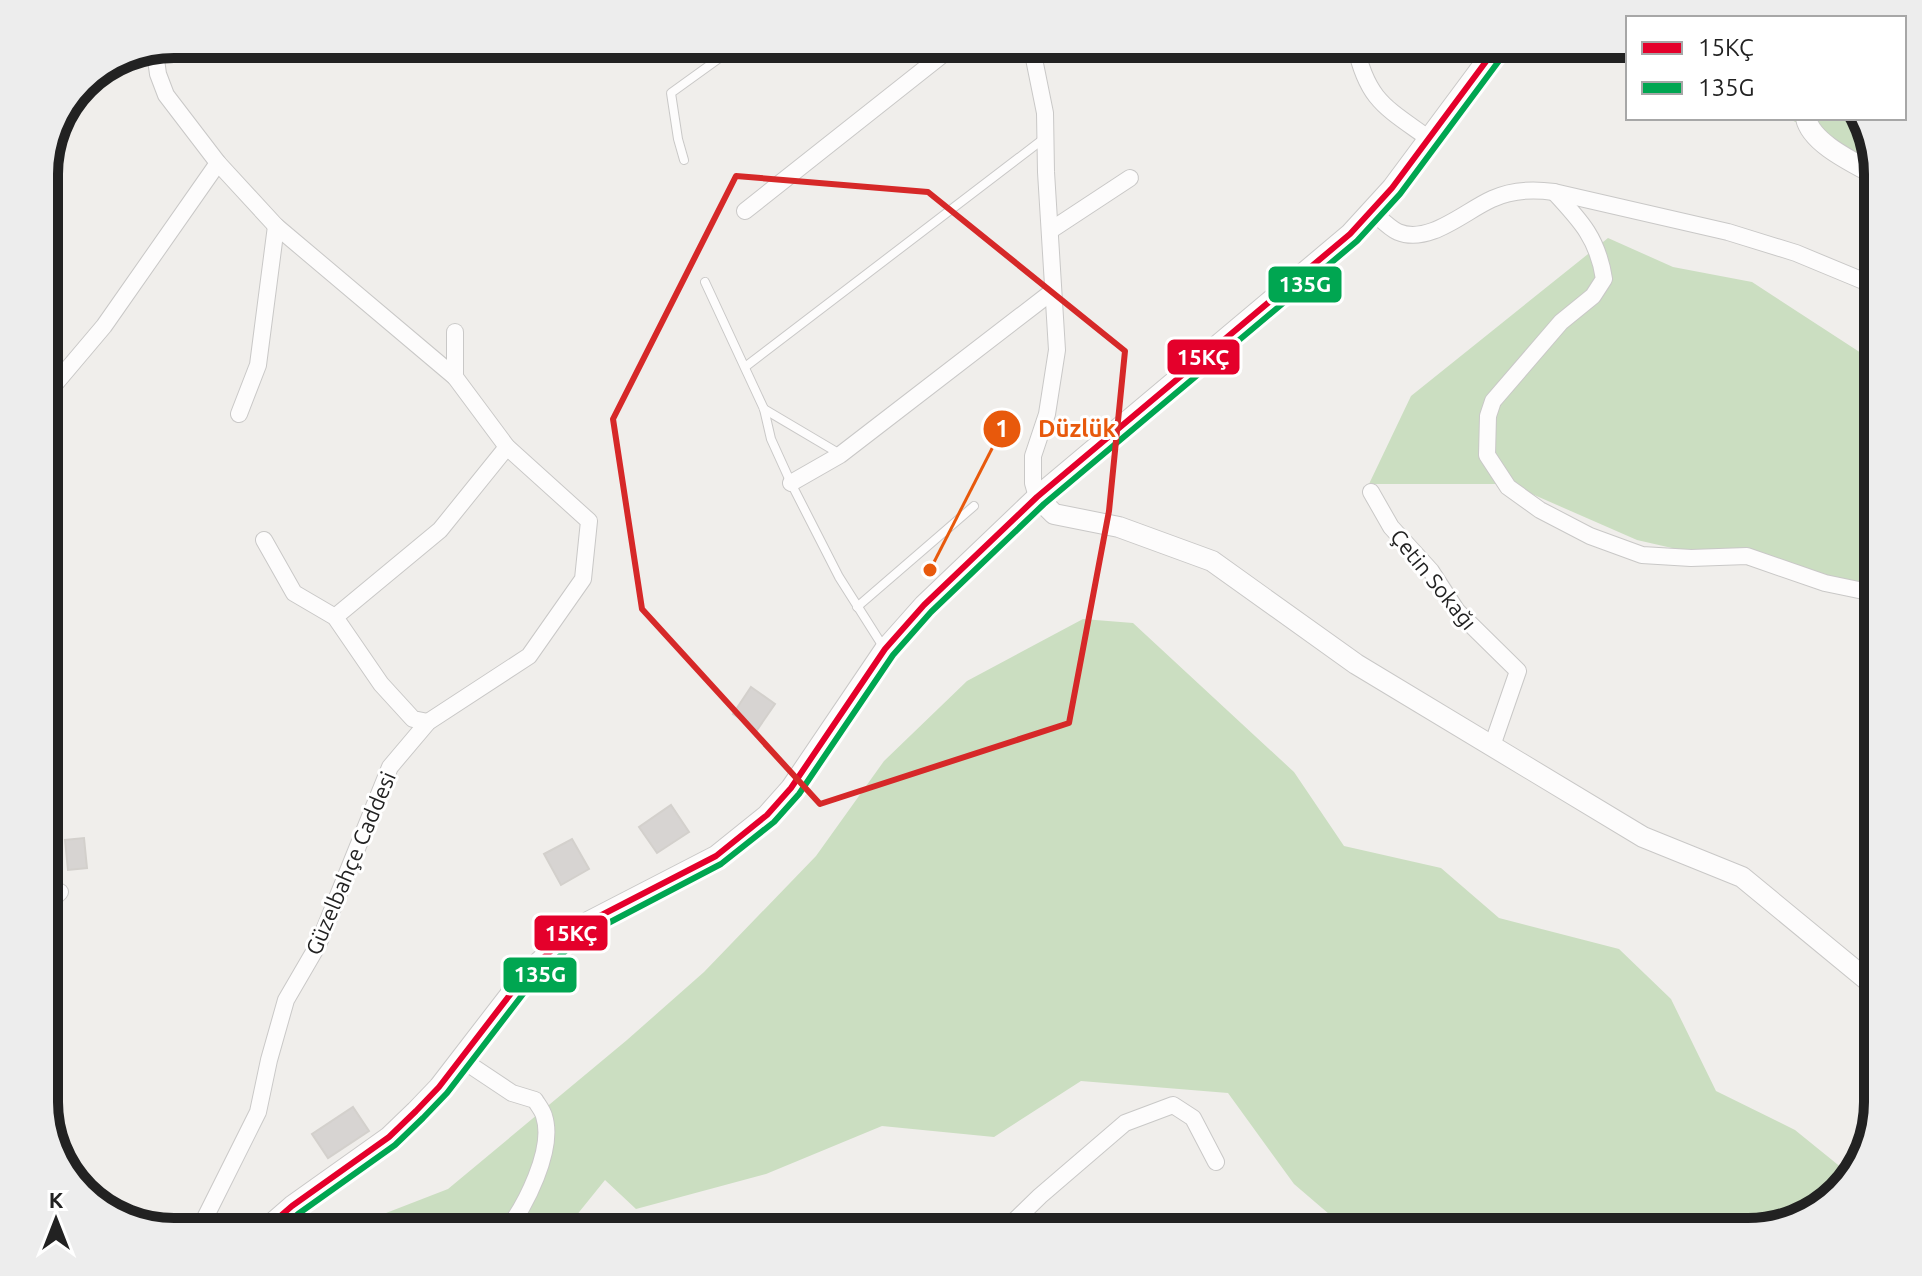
<svg xmlns="http://www.w3.org/2000/svg" width="1922" height="1276" font-family="Ubuntu,sans-serif">
<rect width="100%" height="100%" fill="#f0eeeb"/>
<g fill="#cbdec1">
<path d="M1788,118H1863L1876,166Z"/>
<path d="M1608,238L1673,267L1752,282L1878,364V595L1637,540L1509,484H1369L1411,396Z"/>
<path d="M1083,619L1133,623L1294,772L1344,846L1441,868L1499,918L1619,949L1671,999L1716,1091L1795,1130L1853,1177L1813,1215L1748,1232H1350L1294,1184L1228,1093L1081,1081L994,1137L882,1126L766,1174L636,1209L605,1180L563,1232H337L448,1189L627,1040L704,972L816,856L884,761L967,681Z"/>
</g>
<g fill="#d7d4d2" stroke="#d3d0cc" stroke-width="2">
<path d="M751,687L775,704L757,730L733,714Z"/>
<path d="M671,805L689,832L657,853L639,827Z"/>
<path d="M84,838L87,868L68,870L65,840Z"/>
<path d="M572,839L589,869L561,885L544,854Z"/>
<path d="M353,1107L369,1131L328,1158L312,1134Z"/>
</g>
<g fill="none" stroke-linecap="round" stroke-linejoin="round">
<g stroke="#c9c8c7" stroke-width="10">
<g id="service">
<path d="M684,160L678,139L671,93L739,44"/>
<path d="M705,282L764,409L771,439L791,483L839,577L884,648"/>
<path d="M745,367L1046,137"/>
<path d="M764,409L840,454"/>
<path d="M857,607L974,506"/>
</g>
</g>
<g stroke="#c9c8c7" stroke-width="18">
<g id="minor">
<path d="M1031,44L1045,113L1046,172L1057,350L1047,414L1033,456V483L1037,497"/>
<path d="M1355,44C1367,100 1385,107 1428,138"/>
<path d="M155,52L158,74L166,95L218,163L276,226L455,377L507,447L589,521L583,579L529,656L428,722L390,767L318,945L286,1000L269,1060L258,1112L198,1232"/>
<path d="M1554,192C1581,221 1598,239 1604,279L1593,296L1561,322L1493,401L1488,416L1487,455L1508,487L1540,510L1590,536L1642,555L1691,558L1747,556L1825,583L1878,594"/>
<path d="M745,211L956,44"/>
<path d="M1373,212C1380,218 1389,228 1398,232C1429,245 1465,211 1492,199C1511,190 1533,189 1554,192L1728,232L1796,253L1878,287"/>
<path d="M1051,230L1130,178"/>
<path d="M455,377V332"/>
<path d="M44,397L104,326L218,163"/>
<path d="M239,414L258,365L276,226"/>
<path d="M791,483L840,455L1053,291"/>
<path d="M1371,492L1391,527L1431,571L1457,611L1518,671L1492,746"/>
<path d="M264,540L294,593L335,617L381,684L413,719L428,722"/>
<path d="M335,617L440,530L507,447"/>
<path d="M44,908L60,892"/>
<path d="M461,1059L512,1093L535,1100C538,1105 543,1111 544,1116C555,1149 525,1207 505,1232"/>
<path d="M1003,1232L1040,1196L1125,1123L1173,1105L1193,1118L1216,1162"/>
</g>
</g>
<g stroke="#c9c8c7" stroke-width="22">
<g id="tertiary">
<path d="M1806,118C1811,144 1857,164 1878,176"/>
<path d="M1037,497L1054,514L1119,527L1212,561L1356,664L1643,837L1742,877L1878,989"/>
<path d="M262,1232L292,1206L389,1137L416,1111L439,1087L526,974L567,936L590,921L716,856L767,815L791,788L885,649L924,605L1037,497L1350,234L1392,188L1499,44"/>
</g>
</g>
<path stroke="#dccecd" stroke-width="3" stroke-dasharray="4 4" stroke-linecap="butt" d="M119,67L139,61"/>
<use href="#service" stroke="#fdfcfc" stroke-width="8"/>
<use href="#minor" stroke="#fdfcfc" stroke-width="16"/>
<use href="#tertiary" stroke="#fdfcfc" stroke-width="20"/>
<g stroke="#fff" stroke-width="12">
<path id="bus-1" d="M262,1232L292,1206L389,1137L416,1111L439,1087L526,974L567,936L590,921L716,856L767,815L791,788L885,649L924,605L1037,497L1350,234L1392,188L1499,44"/>
</g>
<g stroke="#fff" stroke-width="12">
<path id="bus-2" d="M277,1232L298,1214L395,1145L423,1118L447,1093L533,981L573,944L595,930L721,864L774,822L799,794L893,655L931,612L1044,504L1357,241L1400,194L1507,50"/>
</g>
<use href="#bus-1" stroke="#e4002b" stroke-width="6"/>
<use href="#bus-2" stroke="#00a651" stroke-width="6"/>
</g>
<path fill="none" stroke="#d62828" stroke-width="6" stroke-linejoin="round" d="M736,176L928,192L1125,351L1109,511L1069,723L820,804L642,609L613,419Z"/>
<g text-anchor="middle" dominant-baseline="central" stroke-width="6" stroke-linejoin="round" paint-order="stroke">
<g font-size="22" fill="#222" stroke="#fff">
<text transform="translate(1434 579) rotate(51)">Çetin Sokağı</text>
<text transform="translate(350 863) rotate(-67)">Güzelbahçe Caddesi</text>
</g>
</g>
<path d="M0 0H1922V1276H0ZM174 58H1748A116 116 0 0 1 1864 174V1102A116 116 0 0 1 1748 1218H174A116 116 0 0 1 58 1102V174A116 116 0 0 1 174 58Z" fill="#ededed" fill-rule="evenodd"/>
<path fill="none" stroke="#222" stroke-width="10" d="M174 58H1748A116 116 0 0 1 1864 174V1102A116 116 0 0 1 1748 1218H174A116 116 0 0 1 58 1102V174A116 116 0 0 1 174 58Z"/>
<path fill="none" stroke="#e8590c" stroke-width="3" d="M930 570L1002 429"/>
<g fill="#e8590c" stroke="#fff" stroke-width="3">
<circle cx="930" cy="570" r="8"/>
<circle cx="1002" cy="429" r="20"/>
</g>
<g font-size="24" text-anchor="middle" font-weight="bold" fill="#fff">
<text x="1002" y="437">1</text>
</g>
<g font-size="24" text-anchor="middle" font-weight="bold" fill="#e8590c" stroke="#fff" stroke-width="6" stroke-linejoin="round" paint-order="stroke">
<text x="1077" y="437">Düzlük</text>
</g>
<g stroke="#fff" stroke-width="3">
<rect x="1267" y="265" width="76" height="39" rx="8" fill="#00a651"/>
<rect x="1166" y="338" width="75" height="38" rx="8" fill="#e4002b"/>
<rect x="533" y="914" width="76" height="38" rx="8" fill="#e4002b"/>
<rect x="502" y="956" width="76" height="38" rx="8" fill="#00a651"/>
</g>
<g font-size="22" text-anchor="middle" font-weight="bold" fill="#fff">
<text x="1305" y="292">135G</text>
<text x="1203" y="365">15KÇ</text>
<text x="571" y="941">15KÇ</text>
<text x="540" y="982">135G</text>
</g>
<rect x="1626" y="16" width="280" height="104" fill="#ffffff" stroke="#a7a7a7" stroke-width="2"/>
<rect x="1642" y="42" width="40" height="12" fill="#e4002b" stroke="#a7a7a7" stroke-width="2"/>
<text x="1698" y="56" font-size="24" fill="#222222">15KÇ</text>
<rect x="1642" y="82" width="40" height="12" fill="#00a651" stroke="#a7a7a7" stroke-width="2"/>
<text x="1698" y="96" font-size="24" fill="#222222">135G</text>
<g transform="translate(56 1220)" stroke="#ffffff" stroke-width="6" paint-order="stroke">
<path d="M0-6L14 30L0 20L-14 30Z" fill="#222222"/>
<text y="-12" font-size="22" font-weight="bold" text-anchor="middle" fill="#222222">K</text>
</g>
</svg>
